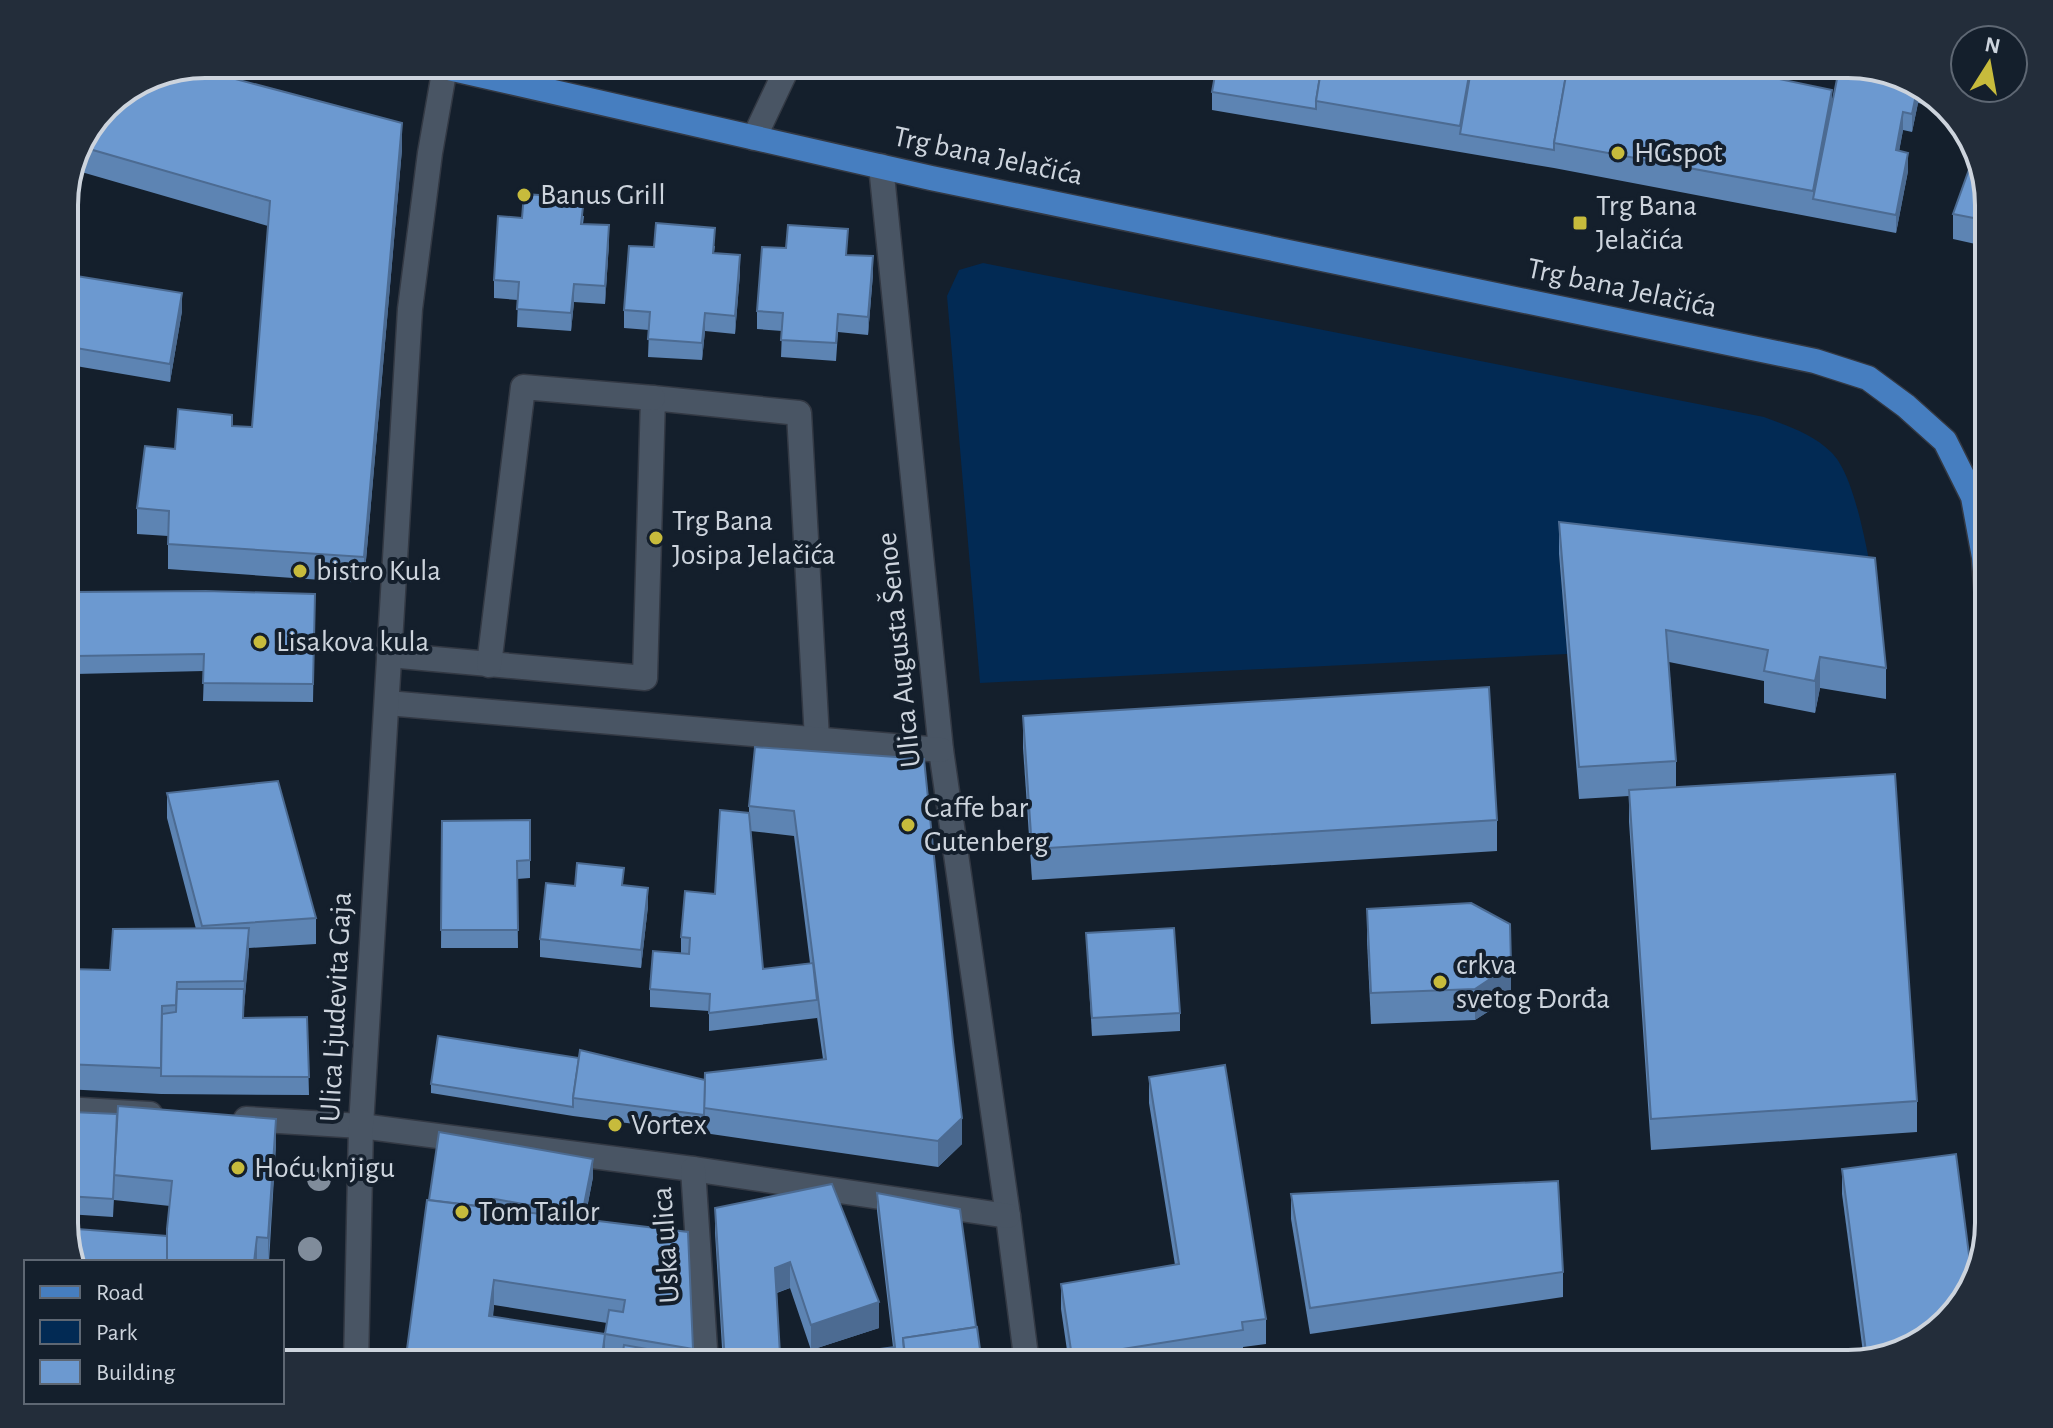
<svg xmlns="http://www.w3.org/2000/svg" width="2053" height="1428" font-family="'Alegreya Sans',sans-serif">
<rect width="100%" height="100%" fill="#141f2c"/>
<path fill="#022a54" d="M983,263L1764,417C1788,426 1813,434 1831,452C1856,476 1867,554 1875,589L1559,555L1567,654L980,683L947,296L959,270Z"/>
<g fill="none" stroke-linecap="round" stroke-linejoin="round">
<g stroke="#333944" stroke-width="27">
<g id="minor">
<path d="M754,138L789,64"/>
<path d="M881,166L941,750L1008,1216L1027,1364"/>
<path d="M389,655L645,678L653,398L799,413L817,739"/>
<path d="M489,665L523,387L653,398"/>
<path d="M387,703L941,750"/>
<path d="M64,1109L150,1114"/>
<path d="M246,1119L361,1126L693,1169L1008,1216"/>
<path d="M693,1169L706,1364"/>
<path d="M356,1364L361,1126L410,309L430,153L445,67"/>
</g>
</g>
<g stroke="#333944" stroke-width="27">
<path id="major" d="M431,64L931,178L1815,361L1868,378L1906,406L1945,441L1973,497L1984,557L1989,627"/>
</g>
<use href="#minor" stroke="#495564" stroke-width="24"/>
<use href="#major" stroke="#467ec0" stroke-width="24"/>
</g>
<g fill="#808c9b">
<circle cx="319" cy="1179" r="12"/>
<circle cx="310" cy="1249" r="12"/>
</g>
<g fill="#5d84b3" fill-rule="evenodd">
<path d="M990,64H1060L1057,78Z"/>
<path d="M1217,64H1733L1732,69L1832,100L1848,64L1927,88L1935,98L1934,106L1918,103L1912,132L1903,130L1899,151L1908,171L1896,233L1554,168L1212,110V92Z"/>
<path d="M106,105L402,149L364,583L168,569V536L137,534V508L175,449L232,426L252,427L268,226L78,171V166Z"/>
<path d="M1989,205V247L1953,239V214Z"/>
<path d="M584,216L583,224L609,243L605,304L574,302L571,331L517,327L518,300L494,298V280L522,218Z"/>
<path d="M715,246L714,253L740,273L735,334L705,331L702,360L648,357L649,330L624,328V310L654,247Z"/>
<path d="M847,255L873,274L868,335L838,332L836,361L781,357L782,331L757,329V311Z"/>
<path d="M64,274L182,311L170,382L64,364Z"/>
<path d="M1559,522L1886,668V699L1820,688L1815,713L1764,703V681L1669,662L1676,761V787L1917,1101V1132L1651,1150L1629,822V796L1579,799L1559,554Z"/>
<path d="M315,594L313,702L203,701L204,671L75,674V656Z"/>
<path d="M1023,716L1497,820V851L1032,880L1023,748Z"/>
<path d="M924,759L962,1144L938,1167L704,1133L573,1116L431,1093V1084L705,1080L823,1059L817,1017V1018L709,1031V1011L650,1007V989L681,953V937L715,894L749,814V806ZM750,831L794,836L810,963L763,969Z"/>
<path d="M167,793L316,918V944L249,948L244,1007L243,1018L307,1017L309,1095L161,1094L64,1089V976L110,970L196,929L167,818Z"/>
<path d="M530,820V878L517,879L518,948H441L442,821Z"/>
<path d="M624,885L648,906L641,968L540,957V939L575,886Z"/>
<path d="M1367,909L1511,997L1475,1020L1371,1024L1367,941Z"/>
<path d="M1086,933L1180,1013V1031L1092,1036Z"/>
<path d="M1149,1077L1266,1319V1344L1243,1347V1355L1189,1364H1069L1061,1309V1284L1175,1265L1149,1103Z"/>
<path d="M71,1112L276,1144L269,1262H73L167,1236L170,1206L114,1200V1198L113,1217L67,1214Z"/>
<path d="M1842,1169L1965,1302L1911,1349L1864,1360L1842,1194Z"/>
<path d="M593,1177L585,1219L688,1232L693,1364L621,1362L605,1360L405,1364L429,1200ZM494,1305L607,1323L605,1334L493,1317Z"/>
<path d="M877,1193L976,1327L982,1364H723L715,1233V1208L879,1328L811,1350L790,1288L777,1293L780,1362L893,1347L877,1211Z"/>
<path d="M1291,1194L1563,1272V1297L1310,1334L1291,1219Z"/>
</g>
<g fill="#4c6b92">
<path d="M1057,64H1060L1057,78Z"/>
<path d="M1918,85V103L1912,132V114Z"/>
<path d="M1832,90V115L1813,199V217V191Z"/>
<path d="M1903,112V130L1896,168V150Z"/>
<path d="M402,123V149L364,583V557Z"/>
<path d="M1908,153V171L1896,233V215Z"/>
<path d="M609,225V243L605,304V286Z"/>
<path d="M740,255V273L735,334V316Z"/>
<path d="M873,256V274L868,335V317Z"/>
<path d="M574,284V302L571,331V313Z"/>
<path d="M182,293V311L170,382V364Z"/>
<path d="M705,313V331L702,360V343Z"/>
<path d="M1820,657V688L1815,713V681Z"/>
<path d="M648,888V906L641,968V950Z"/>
<path d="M249,928V954L244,1007L243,1036L244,981Z"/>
<path d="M1511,965V997L1475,1020V989Z"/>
<path d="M962,1118V1144L938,1167V1141Z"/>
<path d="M276,1119V1144L268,1262V1238Z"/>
<path d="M593,1159V1177L582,1233V1215Z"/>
<path d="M257,1237V1262H254Z"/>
<path d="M790,1262V1288L775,1293V1268Z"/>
<path d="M494,1280V1305L489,1342V1316Z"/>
<path d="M879,1302V1328L811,1350V1325Z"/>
<path d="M605,1334V1364H601Z"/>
</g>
<g fill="#6c99d0" stroke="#4c6b92" stroke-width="2" fill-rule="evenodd">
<path d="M1217,64H1322L1316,101V109L1212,92Z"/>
<path d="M1322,64H1471L1460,126L1316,101Z"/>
<path d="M1472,64H1568L1554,143V150L1460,134Z"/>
<path d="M1568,64H1728L1727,68L1832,90L1813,191L1554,143Z"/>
<path d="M1840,64H1848L1918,85L1912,114L1903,112L1896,150L1908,153L1896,215L1813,199Z"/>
<path d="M190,67L402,123L364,557L168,544L169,511L137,508L145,446L175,449L178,409L232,415V426L252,427L270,201L86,148L106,105L152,75Z"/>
<path d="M1976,150L1989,205V221L1953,214Z"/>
<path d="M524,194L584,198L581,224L609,225L605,286L574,284L571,313L517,309L519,282L494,280L498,216L522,218Z"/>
<path d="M656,223L715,228L713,253L740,255L735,316L705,313L702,343L648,339L650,312L624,310L629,246L654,247Z"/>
<path d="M788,225L848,229L846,255L873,256L868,317L838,314L836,343L781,340L783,313L757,311L762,247L786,248Z"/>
<path d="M64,274L182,293L170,364L64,346Z"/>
<path d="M1559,522L1875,558L1886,668L1820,657L1815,681L1764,671L1768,650L1666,630L1676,761L1579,767Z"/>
<path d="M206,591L315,594L313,684L203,683L204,654L75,656L76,592Z"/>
<path d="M1489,687L1497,820L1032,849L1023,716Z"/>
<path d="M755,747L924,759L953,1042L962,1118L938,1141L704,1108L705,1073L826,1059L794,811L749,806Z"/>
<path d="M1895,774L1917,1101L1651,1119L1629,790Z"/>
<path d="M278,781L316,918L202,926L167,793Z"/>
<path d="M720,810L749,813L763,969L813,963L817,1000L709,1013L710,994L650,989L653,951L689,954L690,938L681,937L685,891L715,894Z"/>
<path d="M530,820V860L517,861L518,930H441L442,821Z"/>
<path d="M577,863L624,868L622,885L648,888L641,950L540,939L546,883L575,886Z"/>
<path d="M1471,903L1510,924L1511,965L1475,989L1371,993L1367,909Z"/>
<path d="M249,928L244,981L177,982L176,1005L162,1006L161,1068L64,1064L69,969L110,970L113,929Z"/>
<path d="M1174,928L1180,1013L1092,1018L1086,933Z"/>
<path d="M64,976H69L64,1055Z"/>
<path d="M177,989H244L243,1018L307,1017L309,1077L161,1076L162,1014L176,1012Z"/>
<path d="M438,1036L579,1058L573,1098V1107L431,1084Z"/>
<path d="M580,1050L705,1080L704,1115L573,1098Z"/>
<path d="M1225,1065L1266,1319L1242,1322L1243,1330L1072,1357L1061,1284L1179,1264L1149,1077Z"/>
<path d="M118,1106L276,1119L268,1238L257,1237L254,1262H167V1229L172,1181L114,1175Z"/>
<path d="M71,1112L117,1114L113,1199L67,1196Z"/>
<path d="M439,1132L593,1159L582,1215L495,1199L494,1208L429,1200Z"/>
<path d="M1956,1154L1972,1278L1965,1302L1915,1345L1866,1352L1842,1169Z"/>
<path d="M1558,1181L1563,1272L1310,1308L1291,1194Z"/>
<path d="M832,1184L879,1302L811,1325L790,1262L775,1268L780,1354L725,1362L715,1208Z"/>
<path d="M877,1193L960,1209L976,1327L903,1338L905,1364H767L895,1347Z"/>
<path d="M427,1200L688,1232L693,1349L605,1334L601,1364H405ZM494,1280L625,1300L623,1312L609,1310L605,1334L489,1316Z"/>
<path d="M64,1228L167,1236V1262H73Z"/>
<path d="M977,1327L982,1364H906L903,1338Z"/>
<path d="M624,1345L693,1357V1364H621Z"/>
</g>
<g fill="#c7bb3c" stroke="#141f2c" stroke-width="3">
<circle cx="1618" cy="153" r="8"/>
<circle cx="524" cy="195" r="8"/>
<rect x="1572" y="215" width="16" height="16" rx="4"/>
<circle cx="656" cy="538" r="8"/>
<circle cx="300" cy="571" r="8"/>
<circle cx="260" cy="642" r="8"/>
<circle cx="908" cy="825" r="8"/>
<circle cx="1440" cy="982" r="8"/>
<circle cx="615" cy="1125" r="8"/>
<circle cx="238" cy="1168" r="8"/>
<circle cx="462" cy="1212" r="8"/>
</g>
<g text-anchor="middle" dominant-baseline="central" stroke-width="8" stroke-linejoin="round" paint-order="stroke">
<g font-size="30" fill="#cdd4dd" stroke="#141f2c" text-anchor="start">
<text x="1634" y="153">HGspot</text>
<text x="540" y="195">Banus Grill</text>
<text x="1596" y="206">Trg Bana<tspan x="1596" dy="34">Jelačića</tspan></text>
<text x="672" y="521">Trg Bana<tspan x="672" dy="34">Josipa Jelačića</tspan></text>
<text x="316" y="571">bistro Kula</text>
<text x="276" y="642">Lisakova kula</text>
<text x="924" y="808">Caffe bar<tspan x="924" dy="34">Gutenberg</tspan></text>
<text x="1456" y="965">crkva<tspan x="1456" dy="34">svetog Đorđa</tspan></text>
<text x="631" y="1125">Vortex</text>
<text x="254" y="1168">Hoću knjigu</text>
<text x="478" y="1212">Tom Tailor</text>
</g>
<g font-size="30" fill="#cdd4dd" stroke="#141f2c">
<text transform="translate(988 156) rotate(12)">Trg bana Jelačića</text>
<text transform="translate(1622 288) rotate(12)">Trg bana Jelačića</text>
<text transform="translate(899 650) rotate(-96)">Ulica Augusta Šenoe</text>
<text transform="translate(336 1007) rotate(-87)">Ulica Ljudevita Gaja</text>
<text transform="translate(666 1245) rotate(-94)">Uska ulica</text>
</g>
</g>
<path d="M0 0H2053V1428H0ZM205 78H1848A127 127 0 0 1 1975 205V1223A127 127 0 0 1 1848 1350H205A127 127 0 0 1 78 1223V205A127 127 0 0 1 205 78Z" fill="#232d3a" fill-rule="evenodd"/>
<path fill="none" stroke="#cdd4dd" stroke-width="4" d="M205 78H1848A127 127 0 0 1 1975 205V1223A127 127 0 0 1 1848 1350H205A127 127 0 0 1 78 1223V205A127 127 0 0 1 205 78Z"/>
<rect x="24" y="1260" width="260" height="144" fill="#141f2c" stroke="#5e6773" stroke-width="2"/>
<rect x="40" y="1286" width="40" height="12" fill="#467ec0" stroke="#5e6773" stroke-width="2"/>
<text x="96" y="1300" font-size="24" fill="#cdd4dd">Road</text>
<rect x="40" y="1320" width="40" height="24" fill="#022a54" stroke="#5e6773" stroke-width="2"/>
<text x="96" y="1340" font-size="24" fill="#cdd4dd">Park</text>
<rect x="40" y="1360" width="40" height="24" fill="#6c99d0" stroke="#5e6773" stroke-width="2"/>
<text x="96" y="1380" font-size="24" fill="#cdd4dd">Building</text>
<g transform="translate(1989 64) rotate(11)"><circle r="38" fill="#141f2c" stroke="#5e6773" stroke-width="2"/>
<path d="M0-6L14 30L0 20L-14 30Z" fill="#c7bb3c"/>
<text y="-12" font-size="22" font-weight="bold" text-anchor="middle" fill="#cdd4dd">N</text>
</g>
</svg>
